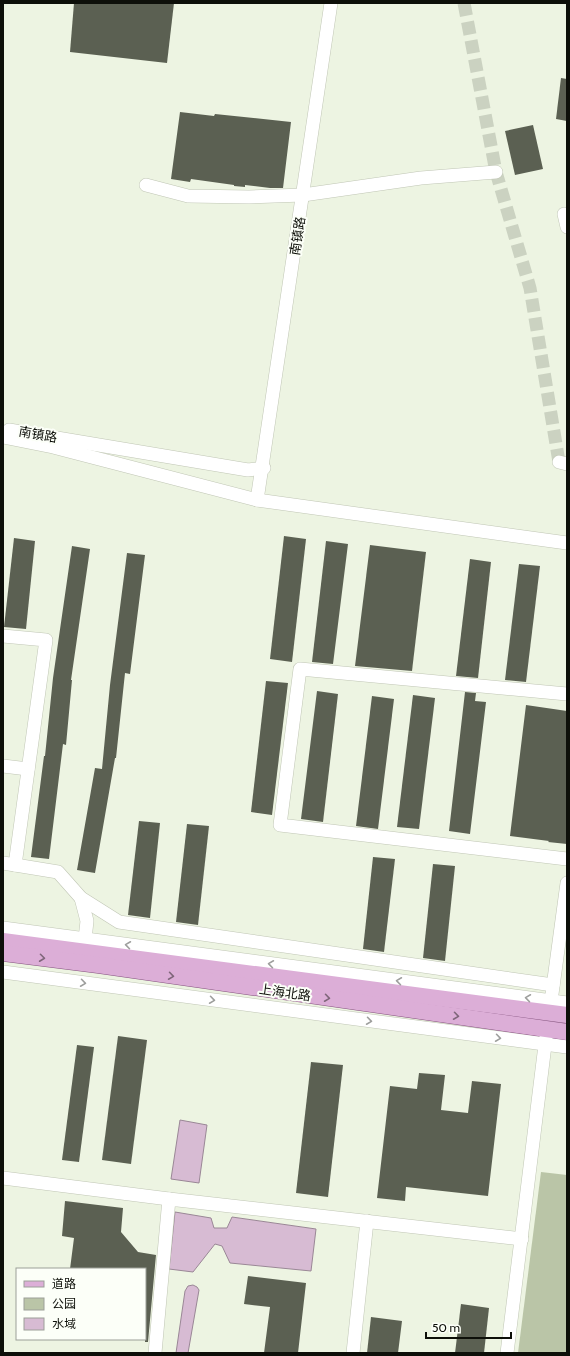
<svg xmlns="http://www.w3.org/2000/svg" width="570" height="1356" font-family="Cabin,'Noto Sans SC',sans-serif">
<rect width="100%" height="100%" fill="#edf4e2"/>
<path fill="#bac5a7" d="M541,1172L567,1175V1353H518Z"/>
<g fill="#d7bbd3" stroke="#9a8796">
<path d="M180,1120L207,1125L199,1183L171,1179Z"/>
<path d="M175,1212L211,1218L214,1228H227L232,1217L316,1229L311,1271L230,1263L222,1246L215,1244L193,1272L169,1269Z"/>
<path d="M193,1285L197,1287L199,1290L188,1353H176L185,1291L188,1286Z"/>
</g>
<g fill="#5b6052">
<path d="M74,3H174L167,63L70,52Z"/>
<path d="M561,78L567,79V121L556,119Z"/>
<path d="M180,112L214,116L215,114L291,122L283,188H270L245,185V187L234,186V185L191,179L190,182L171,179Z"/>
<path d="M533,125L543,169L515,175L505,131Z"/>
<path d="M284,536L306,539L292,662L270,659Z"/>
<path d="M14,538L35,541L26,629L4,627Z"/>
<path d="M326,541L348,544L333,664L312,662Z"/>
<path d="M370,545L426,552L412,671L355,666Z"/>
<path d="M72,546L90,549L71,680H72L66,745L63,744L49,859L31,857L44,756H45L53,678Z"/>
<path d="M127,553L145,555L130,674L125,673L116,758H115L95,873L77,870L95,768L102,769L110,685Z"/>
<path d="M470,559L491,562L478,678L456,676Z"/>
<path d="M519,564L540,566L526,682L505,680Z"/>
<path d="M266,681L288,683L272,815L251,812Z"/>
<path d="M317,691L338,694L323,822L301,819Z"/>
<path d="M465,692L476,693L475,701L486,702L470,834L449,831Z"/>
<path d="M413,695L435,698L419,829L397,827Z"/>
<path d="M372,696L394,699L378,829L356,826Z"/>
<path d="M526,705L567,711V844L548,842L549,841L510,836Z"/>
<path d="M139,821L160,823L150,918L128,915Z"/>
<path d="M187,824L209,826L198,925L176,922Z"/>
<path d="M373,857L395,859L384,952L363,949Z"/>
<path d="M433,864L455,866L445,961L423,958Z"/>
<path d="M118,1036L147,1040L131,1164L102,1160Z"/>
<path d="M77,1045L94,1047L79,1162L62,1160Z"/>
<path d="M311,1062L343,1065L328,1197L296,1193Z"/>
<path d="M419,1073L445,1075L441,1110L468,1113L472,1081L501,1084L488,1196L406,1187L405,1201L377,1198L390,1086L417,1089Z"/>
<path d="M65,1201L123,1208L121,1232L138,1252L156,1255L148,1342H145V1269H70L74,1238L62,1236Z"/>
<path d="M248,1276L306,1283L298,1353H264L270,1307L244,1304Z"/>
<path d="M461,1304L489,1308L484,1353H455Z"/>
<path d="M371,1317L402,1321L398,1353H367Z"/>
</g>
<g fill="none" stroke-linecap="round" stroke-linejoin="round">
<path stroke="#cbd2c1" stroke-width="13" stroke-dasharray="13 6" stroke-linecap="butt" d="M464,3L496,172L530,288L559,462"/>
<g stroke="#c0c6b5" stroke-width="14">
<g id="minor">
<path d="M146,185L188,196L249,197L303,195L421,178L496,172"/>
<path d="M564,214L567,227"/>
<path d="M9,430L248,470L264,468"/>
<path d="M3,437L53,447L257,500L567,543"/>
<path d="M559,462L567,464"/>
<path d="M257,500L331,3"/>
<path d="M3,636L46,640L15,865"/>
<path d="M567,694L300,669L280,825L567,859"/>
<path d="M3,766L28,769"/>
<path d="M3,863L58,872L81,898L119,922L553,985"/>
<path d="M81,898L87,921L84,948"/>
<path d="M3,928L567,1003"/>
<path d="M3,972L567,1047"/>
<path d="M552,994L567,883"/>
<path d="M3,1178L169,1199"/>
<path d="M155,1353L169,1199L522,1239"/>
<path d="M353,1353L367,1221"/>
<path d="M507,1353L546,1037"/>
</g>
</g>
<g stroke="#84537e" stroke-width="17">
<g id="major">
<path d="M3,941L567,1015"/>
<path d="M3,953L98,965L567,1032"/>
</g>
</g>
<use href="#minor" stroke="#fff" stroke-width="13"/>
<use href="#major" stroke="#dcaed7" stroke-width="16"/>
</g>
<defs><path id="oneway-chevron" d="M-2-3.5L2.5 0L-2 3.5" fill="none" stroke-width="1.6" stroke-linecap="round" stroke-linejoin="round"/></defs>
<g stroke="#9e9f9d">
<use href="#oneway-chevron" transform="translate(128 945) rotate(-172)"/>
<use href="#oneway-chevron" transform="translate(271 964) rotate(-172)"/>
<use href="#oneway-chevron" transform="translate(399 981) rotate(-172)"/>
<use href="#oneway-chevron" transform="translate(83 983) rotate(8)"/>
<use href="#oneway-chevron" transform="translate(528 998) rotate(-172)"/>
<use href="#oneway-chevron" transform="translate(212 1000) rotate(8)"/>
<use href="#oneway-chevron" transform="translate(369 1021) rotate(8)"/>
<use href="#oneway-chevron" transform="translate(498 1038) rotate(8)"/>
</g>
<g stroke="#7f667a">
<use href="#oneway-chevron" transform="translate(42 958) rotate(7)"/>
<use href="#oneway-chevron" transform="translate(171 976) rotate(8)"/>
<use href="#oneway-chevron" transform="translate(327 998) rotate(8)"/>
<use href="#oneway-chevron" transform="translate(456 1016) rotate(8)"/>
</g>
<g text-anchor="middle" dominant-baseline="central" stroke-width="4" stroke-linejoin="round" paint-order="stroke">
<g font-size="13" fill="#0d0f09" stroke="#fcfff8">
<text transform="translate(297 236) rotate(-81)">南镇路</text>
<text transform="translate(38 434) rotate(10)">南镇路</text>
<text transform="translate(285 992) rotate(8)">上海北路</text>
</g>
</g>
<rect width="570" height="1356" fill="none" stroke="#0d0f09" stroke-width="8"/>
<rect x="16" y="1268" width="130" height="72" fill="#fcfff8" stroke="#9c9f98"/>
<rect x="24" y="1281" width="20" height="6" fill="#dcaed7" stroke="#9c9f98"/>
<text x="52" y="1288" font-size="12" fill="#0d0f09">道路</text>
<rect x="24" y="1298" width="20" height="12" fill="#bac5a7" stroke="#9c9f98"/>
<text x="52" y="1308" font-size="12" fill="#0d0f09">公园</text>
<rect x="24" y="1318" width="20" height="12" fill="#d7bbd3" stroke="#9c9f98"/>
<text x="52" y="1328" font-size="12" fill="#0d0f09">水域</text>
<path d="M426 1332v6h85v-6" fill="none" stroke="#0d0f09" stroke-width="2"/>
<text x="432" y="1332" font-size="12" fill="#0d0f09" stroke="#fcfff8" stroke-width="3" paint-order="stroke">50 m</text>
</svg>
